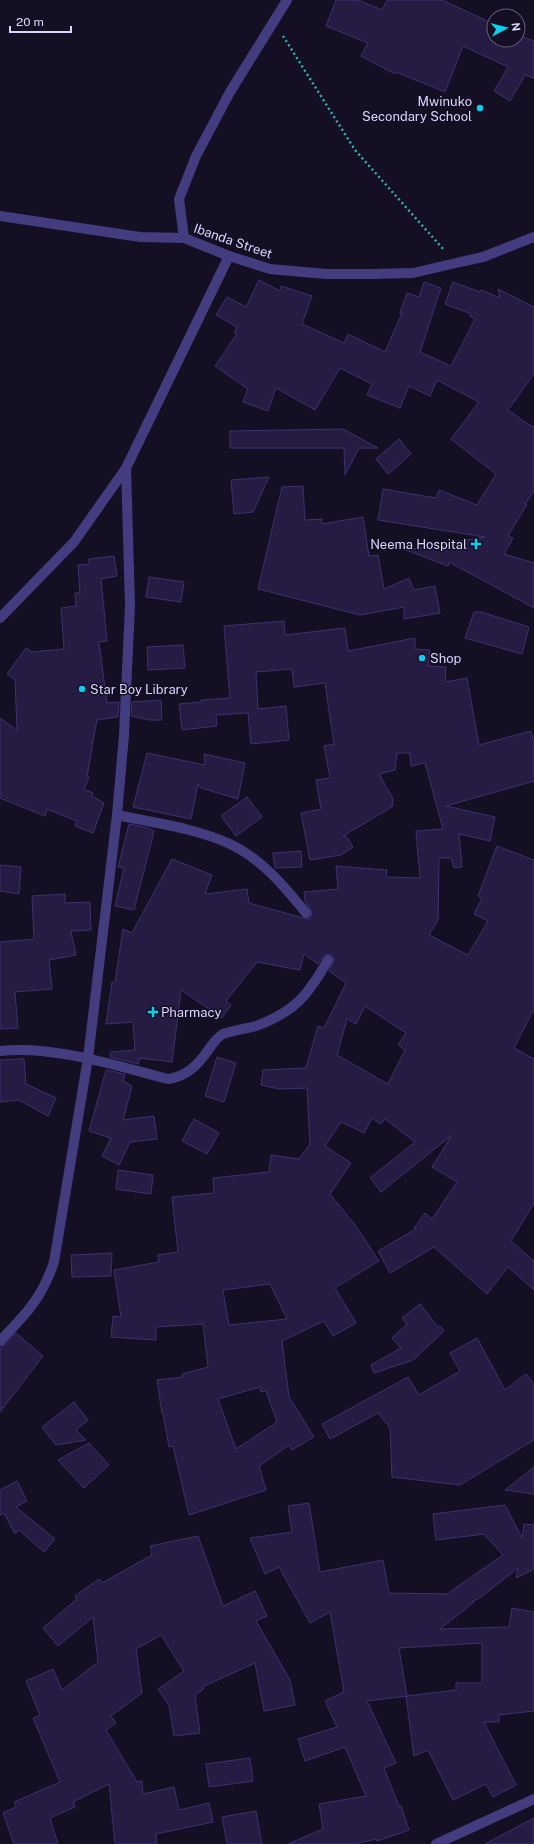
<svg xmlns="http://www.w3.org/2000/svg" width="534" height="1844" font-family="'Public Sans',sans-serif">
<rect width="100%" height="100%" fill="#140f23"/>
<g fill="#261c43" stroke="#3f306e" fill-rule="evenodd">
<path d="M336,0H358L382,10L387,0H442L494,24V40H518V35L534,41V78L525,75L510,101L494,91L508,67L463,46L445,92L396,72L395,74L361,56L368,43L326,26Z"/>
<path d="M259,280L280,291L281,286L312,296L302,324L344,343L348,334L385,352L402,313H400L407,293L419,297L424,282L441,288L420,352L451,366L475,319L470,316L471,314L445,304L453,282L480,292L481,290L500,298L498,289L534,307V374L508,410L528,424L534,427V491L525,504H527L508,536L513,538L504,554L534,563V608L449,562L448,566L406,550L485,537L378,520L383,489L436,498L439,490L477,505L496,474L451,439L479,402L437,380L430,396L409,386L400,408L367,395L372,384L340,368L315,410L276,388L268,411L243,402L248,389L215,366L237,334L234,333L237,327L216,315L227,297L246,307Z"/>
<path d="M343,429L378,448H359L345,475L344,448H230V431Z"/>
<path d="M399,439L411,454L388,474L376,459Z"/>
<path d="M269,477L253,512L234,514L231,480Z"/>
<path d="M303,486L305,520L322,519V524L363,517L369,556L378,555L384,589L409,578L414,590L435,586L440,613L404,619V607L360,615L258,589L282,487Z"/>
<path d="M114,556L117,576L101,579L107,641L99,642L107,703L119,702L118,717L97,720L93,741H91L93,742L87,777H89L84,789L93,793L92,796L104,803L93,833L75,826L77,821L47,809L45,816L0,798V718L17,730L15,680L7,674L26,648L32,652L64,649L61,608L76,606L75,593H80L78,565L89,564V559Z"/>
<path d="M149,577L184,582L181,602L146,597Z"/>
<path d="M474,612H481L529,627L522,654L465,638Z"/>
<path d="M284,621L285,635L345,628L348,651L415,638V649L430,650L428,666L446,667L445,682L467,678L479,745L531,731L534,742V781L446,806L495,817L490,841L459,834L462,867L454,868L451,858H439L438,920L429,935L468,955L488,921L474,914L482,898L478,896L497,846L534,860V1009L514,1048L534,1059V1203L511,1241L534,1261V1290L508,1267L487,1294L434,1247L390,1273L378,1251L416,1229L414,1228L425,1213L432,1219L457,1182L432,1167L452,1135L381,1192L370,1178L415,1142L385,1119L381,1124L372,1118L364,1133L341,1122L325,1146L351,1163L330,1194L355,1225L379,1261L335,1288L356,1323L333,1336L324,1321L282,1341L289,1397L314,1437L292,1450L289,1445L259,1466L266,1490L189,1515L173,1446L169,1447L163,1413L162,1414L157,1380L183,1377L182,1374L208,1367L203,1324L156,1327V1340L111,1337L113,1316L121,1317L114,1270L159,1262L158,1255L178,1252L172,1197L214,1193L213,1178L269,1172L271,1155L299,1159L310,1144L307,1088L279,1089L261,1085L263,1070L306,1068L318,1026L324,1028L346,983L329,971L334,960L332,955H324L318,964L304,954L300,970L257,962L226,1001L231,1005L222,1018L181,990L172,1062L140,1058L138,1064L110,1057L111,1052L135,1050L133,1022L106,1024L112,982H115L123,929L132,933L172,859L212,875L205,894L247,889L249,903L307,919L310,918L312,912L305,901L304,892L338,889L336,866L387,870L386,877L420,878L416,831L443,829L425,763L411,766L410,753H397L395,770L379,774L393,799L392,807L343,836H346L353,847L341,855L310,860L301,813L321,809L316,780L330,778L324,746L334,744L325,683L294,687L292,669L256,672L258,709L286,706L289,740L251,744L248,713L216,715L217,726L182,730L179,704L201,702V700L230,698L224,626ZM365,1006L406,1033L398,1045L405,1050L388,1084L337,1055L347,1019L356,1024ZM270,1284L287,1319L229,1325L223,1290ZM260,1387L261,1392L266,1391L277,1422L236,1449L218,1399Z"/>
<path d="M183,645L185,668L148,670L147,647Z"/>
<path d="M161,700L162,720H149L131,716L132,702Z"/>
<path d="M147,753L205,765L204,754L245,763L238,799L201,788L198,784L191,819L133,807Z"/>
<path d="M247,797L262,817L236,836L221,816Z"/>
<path d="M129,824L148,828L154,831L134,910L115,906L124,868L118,867Z"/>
<path d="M301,851L302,867L275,868L273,853Z"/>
<path d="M0,865L21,867L19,894L0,891Z"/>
<path d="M65,894V903L90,902L91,930L71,931L76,955L49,960L52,989L15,992L18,1028L0,1029V942L34,939L32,896Z"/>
<path d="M217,1057L236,1063L224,1102L205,1096Z"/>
<path d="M20,1059H24L26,1084L56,1098L48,1116L19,1100L0,1102V1060Z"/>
<path d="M106,1070L125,1074L123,1081L132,1086L123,1120L154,1116L157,1139L130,1142L119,1165L102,1156L111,1138L89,1131Z"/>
<path d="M194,1119L219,1133L207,1154L182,1141Z"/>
<path d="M118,1170L153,1175L151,1194L116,1189Z"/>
<path d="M112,1253L111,1276L72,1277L71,1255Z"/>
<path d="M420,1304L438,1327L440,1326L444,1331L413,1360L374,1373L371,1365L401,1348L392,1338L407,1324L402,1318Z"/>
<path d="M16,1333L43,1356L0,1412V1349Z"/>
<path d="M477,1338L505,1390L526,1374L534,1384V1440L460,1485L392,1477L390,1428L378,1413L330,1439L322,1424L408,1377L419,1395L460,1371L450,1353Z"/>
<path d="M74,1402L88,1420L76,1430L86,1440L56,1445L42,1427Z"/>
<path d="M89,1443L109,1465L84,1488L58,1460Z"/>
<path d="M534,1467V1494L505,1490Z"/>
<path d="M17,1481L27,1501L16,1507L55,1539L44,1552L19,1530L15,1534L4,1513L0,1515V1490Z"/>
<path d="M309,1503L320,1572L383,1560L389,1593L447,1594L503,1555L484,1534L436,1540L433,1514L505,1505L522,1538L524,1524L534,1525V1569L516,1578L518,1568L481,1597L472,1602H474L440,1629L509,1627L512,1608L534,1612V1711L499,1715V1722H484L516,1785L493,1797L486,1784L453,1800L428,1750L414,1756L406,1696L456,1690V1683H482V1643L399,1648L407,1696L367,1701L396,1763L384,1768L399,1806H401L409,1830L377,1841L376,1839L355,1844H288L323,1829L319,1804L366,1796L345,1747L305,1761L298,1739L337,1727L325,1701L344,1692L330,1612L310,1623L279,1567L265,1574L250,1538L292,1532L288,1506Z"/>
<path d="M198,1536L223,1606L255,1591L267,1616L256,1621L290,1680L295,1705L264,1711L255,1663L202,1687L204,1689L195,1695L200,1733L174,1736L169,1705L158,1689L184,1671L161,1635L136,1649L142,1693L111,1716L116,1723L106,1730L137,1782L142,1781L143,1794L174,1787L179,1810L209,1803L213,1822L156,1834L157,1844H115L109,1784L73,1802L75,1807L50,1818L58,1844H14L3,1813L16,1807L14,1802L60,1782L33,1718L40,1715L26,1681L53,1669L62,1690L98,1662L93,1617L58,1646L43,1628L77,1599L75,1596L99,1579L102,1583L152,1555L150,1546Z"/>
<path d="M250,1758L253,1781L209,1787L206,1764Z"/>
<path d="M256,1811L262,1844H227L222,1817Z"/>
<path d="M534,1818V1844H485Z"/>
</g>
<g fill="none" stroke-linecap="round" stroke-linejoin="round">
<path stroke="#35b0af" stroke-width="2.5" stroke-dasharray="2 3" stroke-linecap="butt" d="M283,36L355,150L444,250"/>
<g stroke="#433d80" stroke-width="10">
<path d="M287,0L230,92L196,156L179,199L184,238L229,256L270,269L326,274H371L413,273L456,263L483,257L534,237"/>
<path d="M0,216L140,237L184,238"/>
<path d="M0,618L74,542L126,468L229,256"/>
<path d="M117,815C155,823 195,828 230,844C262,859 284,886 306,913"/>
<path d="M0,1051C53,1045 117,1066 168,1079C183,1077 194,1069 203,1057C210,1049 214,1039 223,1034C233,1030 246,1029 256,1026C295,1012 308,995 328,960"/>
<path d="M0,1341C26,1314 42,1298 54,1262L88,1058L117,815L124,735L130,605L126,468"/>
<path d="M436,1844L534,1799"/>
</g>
</g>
<g fill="#0ccef1" stroke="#140f23" stroke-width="1.5">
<circle cx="480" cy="108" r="4"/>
<path d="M474 538h4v4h4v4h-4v4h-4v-4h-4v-4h4z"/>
<circle cx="422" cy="658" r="4"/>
<circle cx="82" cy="689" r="4"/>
<path d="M151 1006h4v4h4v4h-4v4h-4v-4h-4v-4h4z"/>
</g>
<g text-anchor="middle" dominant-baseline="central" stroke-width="3" stroke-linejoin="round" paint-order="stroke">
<g font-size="13" fill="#dbd4fd" stroke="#140f23" text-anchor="start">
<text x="472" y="101" text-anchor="end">Mwinuko<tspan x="472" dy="15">Secondary School</tspan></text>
<text x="467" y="544" text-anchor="end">Neema Hospital</text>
<text x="430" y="658">Shop</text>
<text x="90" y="689">Star Boy Library</text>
<text x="161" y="1012">Pharmacy</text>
</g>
<g font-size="13" fill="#dbd4fd" stroke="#140f23">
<text transform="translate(233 241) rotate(19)">Ibanda Street</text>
</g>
</g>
<g transform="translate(506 28) rotate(83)"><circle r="19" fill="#140f23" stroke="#645e7a"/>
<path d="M0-3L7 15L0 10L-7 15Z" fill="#0ccef1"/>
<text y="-6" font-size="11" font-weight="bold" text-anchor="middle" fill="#dbd4fd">N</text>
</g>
<path d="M10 26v6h61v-6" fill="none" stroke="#dbd4fd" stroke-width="2"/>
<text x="16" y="26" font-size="12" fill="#dbd4fd" stroke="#140f23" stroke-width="3" paint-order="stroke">20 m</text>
</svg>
